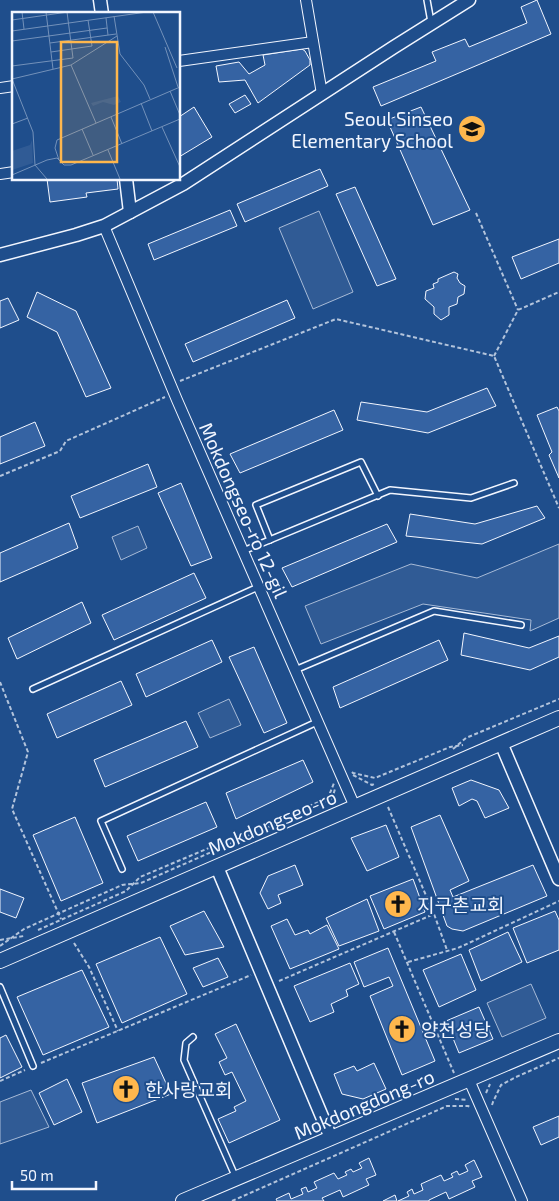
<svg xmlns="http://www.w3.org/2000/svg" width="559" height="1201" font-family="'Exo 2','Noto Sans KR',sans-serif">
<rect width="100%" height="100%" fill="#1f4e8c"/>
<g fill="#305b95" stroke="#a8bbd7">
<path d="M319,211L353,292L313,309L279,228Z"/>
<path d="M138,526L147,548L121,560L112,537Z"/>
<path d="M559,544V618L530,631L531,620L423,604L321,644L305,606L411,564L477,578Z"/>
<path d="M229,699L241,725L210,738L198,713Z"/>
<path d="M531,984L546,1018L502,1037L487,1003Z"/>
<path d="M31,1090L49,1127L0,1144V1102Z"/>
</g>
<g fill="#3563a3" stroke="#f2f6ff">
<path d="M537,0L551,34L381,106L373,87L436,61L432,52L465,39L469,47L527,23L521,7Z"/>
<path d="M302,49L305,51L310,60V65L258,103L245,80L219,82L216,66L239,62L249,74L265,65L263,55Z"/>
<path d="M245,95L251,104L235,113L229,104Z"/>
<path d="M194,107L212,137L179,157V117Z"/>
<path d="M421,107L470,210L433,225L387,120Z"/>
<path d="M320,169L328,186L245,222L237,204Z"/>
<path d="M47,179H117L118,189L86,193L87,197L50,202Z"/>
<path d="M355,187L396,279L377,286L336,194Z"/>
<path d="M230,210L237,226L154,260L148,244Z"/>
<path d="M559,239V263L521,279L512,257Z"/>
<path d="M454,272L458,274L457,278L460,283L465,286L464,294L458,297L457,304L449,307V315L441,320L434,314V307L425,299L426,291L434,288L433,284L438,282V279Z"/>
<path d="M37,292L76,311L111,388L86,397L57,332L27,317Z"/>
<path d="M8,298L19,320L0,328V301Z"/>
<path d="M287,300L295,318L193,362L185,344Z"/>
<path d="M487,388L496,406L428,433L357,420L361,402L427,412Z"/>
<path d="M557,407L559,411V478L549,455L552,452L537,415Z"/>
<path d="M334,410L343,430L240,473L230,454Z"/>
<path d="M35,422L45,446L0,464V437Z"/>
<path d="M148,464L157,487L80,518L71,496Z"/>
<path d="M181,483L212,558L191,566L158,493Z"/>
<path d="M537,506L545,518L482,544L406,536L410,514L475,524Z"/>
<path d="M69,523L78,548L0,582V553Z"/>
<path d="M387,524L397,542L292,587L282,568Z"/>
<path d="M194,573L206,598L114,640L102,615Z"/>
<path d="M82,602L91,623L17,659L8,638Z"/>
<path d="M464,633L529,648L559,636V657L530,670L461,655Z"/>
<path d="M212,640L222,662L146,697L136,674Z"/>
<path d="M439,640L448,660L340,708L333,687Z"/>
<path d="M254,647L287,723L264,733L229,657Z"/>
<path d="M121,681L132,705L57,738L47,714Z"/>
<path d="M186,721L198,747L105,787L94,760Z"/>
<path d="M303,760L313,782L236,819L226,793Z"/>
<path d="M471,780L499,790L509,808L485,818L477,801L472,799L459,806L452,788Z"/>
<path d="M206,802L217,827L138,861L127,836Z"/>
<path d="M440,815L469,881L450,890L453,897L533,865L547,896L463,931L452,929L447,926L411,827Z"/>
<path d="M75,817L103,883L61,901L33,835Z"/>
<path d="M386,825L399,857L367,871L351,838Z"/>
<path d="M295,865L303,885L278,895L281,903L268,909L260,893L268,876Z"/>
<path d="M413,879L425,912L384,929L370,896Z"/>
<path d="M0,889L24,898L16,918L0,912Z"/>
<path d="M367,899L379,931L339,946L326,918Z"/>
<path d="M204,911L224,947L185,955L170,926Z"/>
<path d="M555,911L559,920V950L527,963L513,928Z"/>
<path d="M287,919L295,935L308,930L310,934L327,925L339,949L290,969L271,926Z"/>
<path d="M508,932L522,962L481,981L469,950Z"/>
<path d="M160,937L187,994L122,1023L96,964Z"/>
<path d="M388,948L435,1061L402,1075L370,996L393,986L389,977L364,987L354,962Z"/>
<path d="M461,954L476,990L439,1007L423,970Z"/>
<path d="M218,958L228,977L203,987L193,968Z"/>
<path d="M350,963L359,984L346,990L348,996L331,1004L334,1012L310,1022L294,986Z"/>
<path d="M82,970L109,1027L43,1055L17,997Z"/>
<path d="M479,1007L493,1039L459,1053L446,1021Z"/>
<path d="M236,1024L280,1120L229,1143L218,1119L236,1111L234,1107L246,1101L232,1072L225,1075L219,1062L227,1058L215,1034Z"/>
<path d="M6,1035L22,1067L0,1078V1038Z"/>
<path d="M154,1057L171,1094L97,1123L82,1083Z"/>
<path d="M374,1063L386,1089L363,1099L342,1094L334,1074L354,1066L357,1071Z"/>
<path d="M67,1079L82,1112L54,1125L39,1093Z"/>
<path d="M559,1116V1137L541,1145L533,1127Z"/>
<path d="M369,1158L376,1175L366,1179L369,1185L343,1197L340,1190L322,1198L324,1201H277L276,1199L289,1193L291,1199L303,1194L301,1189L306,1187L308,1192L317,1188L314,1182L334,1173L338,1179L347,1175L345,1172L351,1169L353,1172L362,1168L359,1163Z"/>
<path d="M474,1160L482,1177L472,1181L475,1187L449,1199L446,1192L429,1200V1201H398L409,1196L407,1192L412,1189L414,1194L423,1190L421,1184L441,1175L444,1181L453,1177L451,1174L457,1171L459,1175L468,1171L465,1165Z"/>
<path d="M395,1195L397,1201H383Z"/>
</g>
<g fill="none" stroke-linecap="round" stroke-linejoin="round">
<g stroke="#f2f6ff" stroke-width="8">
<g id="service">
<path d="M427,0L431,22"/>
<path d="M270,540L256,505L361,462L378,496"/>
<path d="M243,551L390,490L471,498L514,483"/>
<path d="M295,670L434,611L521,625"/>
<path d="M33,689L258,587"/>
<path d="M122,869L101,821L317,722"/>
<path d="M0,987L33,1066"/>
<path d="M193,1037L186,1043L184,1060L236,1178"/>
</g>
</g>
<g stroke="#f2f6ff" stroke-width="12">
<g id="minor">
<path d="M306,0L322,94"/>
<path d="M179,61L313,42"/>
<path d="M0,88L14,86"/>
<path d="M0,174L14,172"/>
<path d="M104,226L177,400L355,807"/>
<path d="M469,1080L522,1201"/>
</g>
</g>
<g stroke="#f2f6ff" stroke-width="15">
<g id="tertiary">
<path d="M100,0L102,14"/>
<path d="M126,179L130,212"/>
<path d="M0,255L76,235L104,226L183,184L394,47L469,0"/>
<path d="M501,743L559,879"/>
<path d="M217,867L331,1138"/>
</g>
</g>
<g stroke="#f2f6ff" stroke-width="16">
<g id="secondary">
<path d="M0,961L559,718"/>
<path d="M183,1201L559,1041"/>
</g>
</g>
<g stroke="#b3c4dc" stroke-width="2" stroke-dasharray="4 2.5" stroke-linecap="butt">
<path d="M476,213L518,310"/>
<path d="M494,356L518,310L559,292"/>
<path d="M180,381L336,319L494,356L559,508"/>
<path d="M0,476L60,451L66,441L165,397"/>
<path d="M0,682L28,752L12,809L61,919"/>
<path d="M453,749L466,738L559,699"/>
<path d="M352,772L353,773L375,778L450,747L463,745"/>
<path d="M353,775L372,785L374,784"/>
<path d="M388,807L434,914L447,950"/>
<path d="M38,930L126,891L140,877L328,798L334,783"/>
<path d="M394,932L454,1073"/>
<path d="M0,940L24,936"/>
<path d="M74,943L89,967L118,1031"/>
<path d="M0,946L24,929L122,885L141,883L332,799L335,789"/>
<path d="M408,962L458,948L559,901"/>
<path d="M279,981L434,914"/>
<path d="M41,1063L251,975"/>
<path d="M0,1081L25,1070"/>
<path d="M486,1093L490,1084"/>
<path d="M455,1099L468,1100"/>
<path d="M492,1105L493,1102L501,1085L516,1077L559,1058"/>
<path d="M232,1201L447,1106H468L470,1107"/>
</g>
<use href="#service" stroke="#1f4e8c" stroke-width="5"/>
<use href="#minor" stroke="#1f4e8c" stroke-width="10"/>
<use href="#tertiary" stroke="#1f4e8c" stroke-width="12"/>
<use href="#secondary" stroke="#1f4e8c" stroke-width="14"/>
</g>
<defs>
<g id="school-disc" transform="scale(1.4375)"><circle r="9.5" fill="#ffb74d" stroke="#1f4e8c"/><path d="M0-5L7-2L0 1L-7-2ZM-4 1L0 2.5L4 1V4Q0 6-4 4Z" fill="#111"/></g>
<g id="church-disc" transform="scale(1.4375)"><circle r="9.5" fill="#ffb74d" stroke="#1f4e8c"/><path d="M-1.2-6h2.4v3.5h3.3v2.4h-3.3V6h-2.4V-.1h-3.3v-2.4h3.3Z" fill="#111"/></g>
</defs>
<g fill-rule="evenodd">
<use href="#school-disc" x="472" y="129"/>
<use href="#church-disc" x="398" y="904"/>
<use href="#church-disc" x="402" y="1029"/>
<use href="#church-disc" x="126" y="1089"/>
</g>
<g text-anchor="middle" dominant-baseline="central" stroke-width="4" stroke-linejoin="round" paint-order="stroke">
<g font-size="19" fill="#f2f6ff" stroke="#1f4e8c" text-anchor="start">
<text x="453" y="118" text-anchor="end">Seoul Sinseo<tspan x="453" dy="22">Elementary School</tspan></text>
<text x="417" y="904">지구촌교회</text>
<text x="421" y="1029">양천성당</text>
<text x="145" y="1089">한사랑교회</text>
</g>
<g font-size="19" fill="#f2f6ff" stroke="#1f4e8c">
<text transform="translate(244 510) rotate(66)">Mokdongseo-ro 12-gil</text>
<text transform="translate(272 822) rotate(-23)">Mokdongseo-ro</text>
<text transform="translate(364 1104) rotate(-23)">Mokdongdong-ro</text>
</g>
</g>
<g transform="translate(12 12)">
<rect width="168" height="168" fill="#1f4e8c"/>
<path d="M106,84L109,90L102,93L91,90L81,94L79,91ZM20,128L21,151L0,158V139L18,133Z" fill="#305b95"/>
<path fill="none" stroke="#7391ba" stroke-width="1" d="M10,0L12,17M34,0L41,57M55,0L61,46M141,0L165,56M102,4L108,42L132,73L138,87M94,6L96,23M0,8L56,0M76,8L80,34M0,19L135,0M0,29L95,16M38,31L104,22M153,35L166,75M39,40L80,34M59,53L84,111M0,54L61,46M0,67L59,53L105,24M0,67L21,120L23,153L35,167M158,79L168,103M129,91L140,119M99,105L110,132M0,112L16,106M150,115L168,155M70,117L81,143M96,138L108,167M35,148L45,146L52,153H59L168,107M47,148L43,136L45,128L168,75M0,163L35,148"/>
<path fill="#ffb74d" fill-opacity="0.15" stroke="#ffb74d" stroke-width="2.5" d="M49,30H105V150H49Z"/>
<rect width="168" height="168" fill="none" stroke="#f2f6ff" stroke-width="2.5"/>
</g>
<path d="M12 1181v8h84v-8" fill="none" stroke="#f2f6ff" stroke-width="2.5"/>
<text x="20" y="1181" font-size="15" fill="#f2f6ff" stroke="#1f4e8c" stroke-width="4" paint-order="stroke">50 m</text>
</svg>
